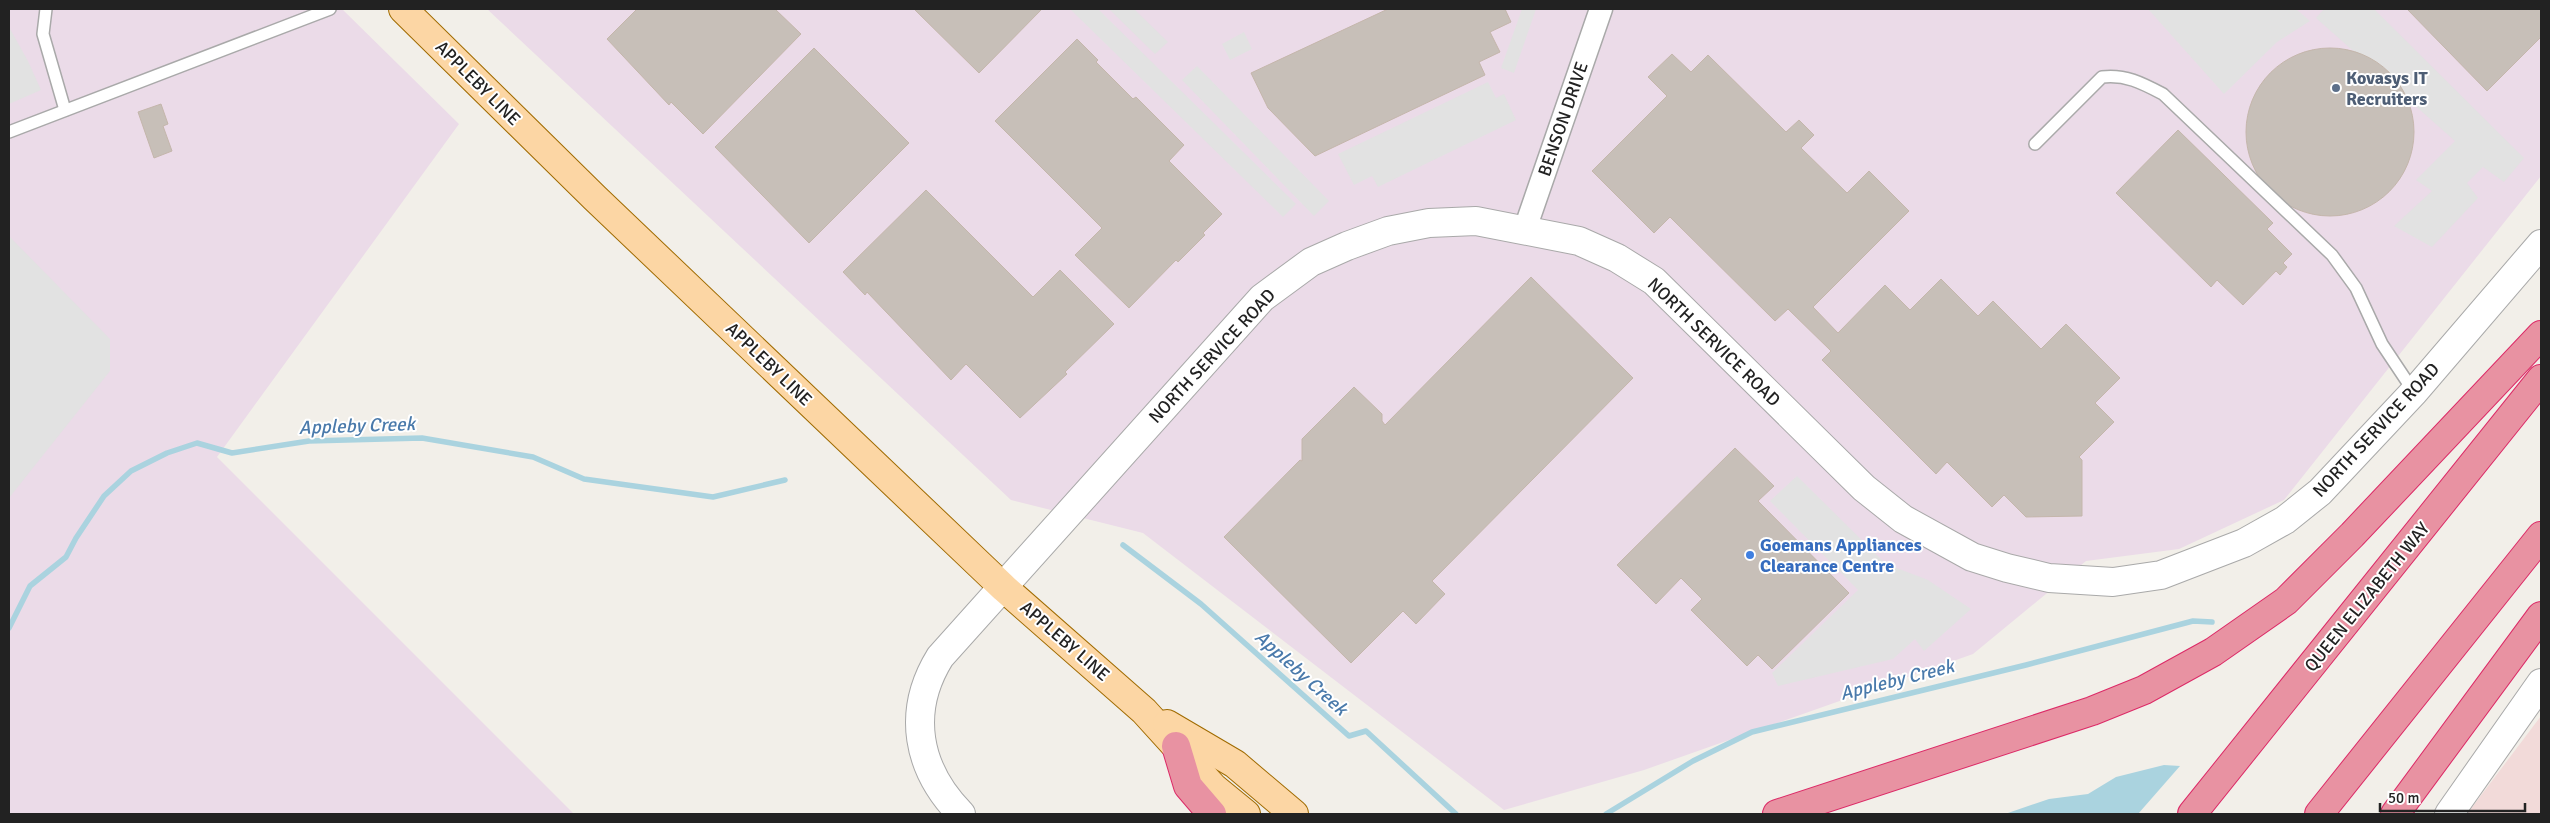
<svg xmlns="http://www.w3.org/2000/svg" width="2550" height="823" font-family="Signika,sans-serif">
<rect width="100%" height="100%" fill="#f2efe9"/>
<path fill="#f2dad9" d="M2541,716V814H2467Z"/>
<g fill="#ebdbe8">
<path d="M9,9H342L459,124L217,457L574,814H9Z"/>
<path d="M487,9H2541V176L2284,500L2179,549L2086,561L1973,654L1644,770L1504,810L1143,533L1011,500Z"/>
</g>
<g fill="#e2e2e2">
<path d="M1070,9H1098L1296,204L1283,217Z"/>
<path d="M1109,9H1134L1168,42L1155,54Z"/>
<path d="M1522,9H1536L1514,73L1501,68Z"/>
<path d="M2148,9H2296L2310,21L2277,42L2224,94Z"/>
<path d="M2324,9H2374L2524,158L2504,182L2483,167L2467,183L2478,198L2432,247L2394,226L2432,191L2416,180L2455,141L2316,18Z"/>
<path d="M9,27L28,61L41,90L9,104Z"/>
<path d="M1244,32L1252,49L1230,60L1222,44Z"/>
<path d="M1197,66L1329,201L1314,216L1182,80Z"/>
<path d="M1488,82L1496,98L1504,94L1516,120L1378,187L1372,176L1354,185L1338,154Z"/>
<path d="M9,236L110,339V371L9,498Z"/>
<path d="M1797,476L1886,564L1928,580L1971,609L1924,651L1915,639L1893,659L1778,686L1772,673L1858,590L1770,501Z"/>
</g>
<path fill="#aad3df" d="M2164,765L2180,766L2138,814H2005L2049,799L2088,794L2116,777Z"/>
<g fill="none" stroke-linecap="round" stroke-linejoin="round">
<g stroke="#aad3df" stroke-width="5.5">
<path d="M1123,545L1201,604L1349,736L1366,731L1456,814"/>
<path d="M9,628L30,586L66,557L76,538L104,496L131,471L167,453L197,443L232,453L309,441L422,438L533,457L584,479L713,497L785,480"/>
<path d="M1606,814L1693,761L1752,732L2026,665L2193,621L2212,622"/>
</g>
</g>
<g fill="#c7bfb8" stroke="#c4b6ab">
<path d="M637,9H775L801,34L703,134L671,102L669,105L607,39Z"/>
<path d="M914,9H1042L979,73Z"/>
<path d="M1388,9H1505L1511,22L1490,32L1500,52L1479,62L1485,75L1315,156L1268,108L1251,73Z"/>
<path d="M2407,9H2541V37L2487,91Z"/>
<path d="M1077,39L1098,60L1096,62L1133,99L1136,97L1184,145L1169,161L1222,214L1203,233L1205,235L1178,262L1176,260L1129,308L1075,255L1102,228L995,121Z"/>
<path d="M814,48L909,143L809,243L715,147Z"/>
<circle cx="2330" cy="132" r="84"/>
<path d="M1672,54L1691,72L1708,55L1786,132L1799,120L1814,135L1801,148L1847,193L1869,171L1909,211L1813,307L1838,333L1885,285L1910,310L1941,279L1978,316L1993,301L2041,349L2066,324L2120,378L2095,403L2114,422L2079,457L2082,460V516L2026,517L2004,495L1992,507L1947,462L1936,474L1822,360L1831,351L1788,309L1775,321L1670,217L1654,233L1592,171L1667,96L1648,77Z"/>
<path d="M161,104L168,124L163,126L172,151L154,158L138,112Z"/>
<path d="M2178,130L2273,223L2267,229L2292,254L2283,263L2287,267L2280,275L2276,271L2243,305L2217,280L2211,287L2116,193Z"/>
<path d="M926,190L1033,297L1060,270L1114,324L1065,372L1067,374L1020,418L966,364L951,380L867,292L865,295L843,272Z"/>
<path d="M1531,277L1633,378L1432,581L1445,594L1416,624L1403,611L1351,663L1224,537L1300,460L1302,461V439L1354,387L1382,414V421L1385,425Z"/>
<path d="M1735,448L1774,486L1758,501L1849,593L1772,669L1758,655L1747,666L1691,610L1702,599L1681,578L1656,604L1617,565Z"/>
</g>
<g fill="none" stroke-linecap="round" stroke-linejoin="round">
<g stroke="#a9a9a9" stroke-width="14">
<g id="service">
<path d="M46,9L43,34L65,110"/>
<path d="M9,132L330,9"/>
<path d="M2035,144L2102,77C2125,74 2142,83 2163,94L2332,255L2356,288L2382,344L2414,392"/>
</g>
</g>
<g stroke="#a9a9a9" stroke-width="25">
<path id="minor" d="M1525,229L1601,9"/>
</g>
<g stroke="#a9a9a9" stroke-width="30">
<g id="tertiary">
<path d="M961,814C917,769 906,712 940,657L1262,298L1311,262L1347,246L1388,231L1429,223L1476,221L1579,241L1617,258L1654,281L1864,488L1903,519L1972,557L2007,568L2049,578L2113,582L2161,575L2244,543L2285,520L2320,492L2414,392L2541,244"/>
<path d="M2449,814L2541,683"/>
</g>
</g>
<g stroke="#a06b00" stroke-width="30">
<g id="primary">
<path d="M403,9L595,198L1004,588L1144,711L1213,787L1246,814"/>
<path d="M1167,724L1235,764L1294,814"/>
</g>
</g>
<g stroke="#dc2a67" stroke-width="30">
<g id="motorway">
<path d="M1176,746L1188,786L1212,814"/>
<path d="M1777,814L2092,711L2144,690L2213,652L2286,601L2352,535L2541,335"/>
<path d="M2192,814L2541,379"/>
<path d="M2319,814L2541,536"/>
<path d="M2395,814L2541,616"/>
</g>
</g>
<use href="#service" stroke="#fff" stroke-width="11"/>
<use href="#minor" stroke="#fff" stroke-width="22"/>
<use href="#tertiary" stroke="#fff" stroke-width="28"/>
<use href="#primary" stroke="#fcd6a4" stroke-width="28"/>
<use href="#motorway" stroke="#e892a2" stroke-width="28"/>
</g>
<circle fill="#5c6f8a" stroke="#fff" stroke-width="2" cx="2336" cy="88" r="5"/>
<circle fill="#3f7fe0" stroke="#fff" stroke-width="2" cx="1750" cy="555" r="5"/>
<g text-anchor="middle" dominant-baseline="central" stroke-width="4" stroke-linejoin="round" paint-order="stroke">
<g font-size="18" font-weight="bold" fill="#4e5e75" stroke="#fff" text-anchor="start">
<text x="2346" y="78">Kovasys IT<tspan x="2346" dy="21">Recruiters</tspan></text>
</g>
<g font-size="18" fill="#222" stroke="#fff">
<text transform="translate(478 83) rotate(45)">APPLEBY LINE</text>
<text transform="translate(1563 119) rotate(-71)">BENSON DRIVE</text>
<text transform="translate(1714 342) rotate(44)">NORTH SERVICE ROAD</text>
<text transform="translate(1212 356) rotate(-47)">NORTH SERVICE ROAD</text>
<text transform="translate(769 364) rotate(44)">APPLEBY LINE</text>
<text transform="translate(2376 430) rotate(-47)">NORTH SERVICE ROAD</text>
<text transform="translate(2367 597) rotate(-51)">QUEEN ELIZABETH WAY</text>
<text transform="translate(1065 641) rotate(41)">APPLEBY LINE</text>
</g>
<g font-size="18" font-weight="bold" fill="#366cbe" stroke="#fff" text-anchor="start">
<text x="1760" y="545">Goemans Appliances<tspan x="1760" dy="21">Clearance Centre</tspan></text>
</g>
<g font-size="19" font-style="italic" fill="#4a7aab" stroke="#fff">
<text transform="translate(357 426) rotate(-2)">Appleby Creek</text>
<text transform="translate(1301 673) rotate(42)">Appleby Creek</text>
<text transform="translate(1897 680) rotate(-14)">Appleby Creek</text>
</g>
</g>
<rect width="2550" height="823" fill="none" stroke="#222222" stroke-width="20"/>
<path d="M2380 803v8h145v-8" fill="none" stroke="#222222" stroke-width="2.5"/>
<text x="2388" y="803" font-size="15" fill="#222222" stroke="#ffffff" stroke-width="4" paint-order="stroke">50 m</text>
</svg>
